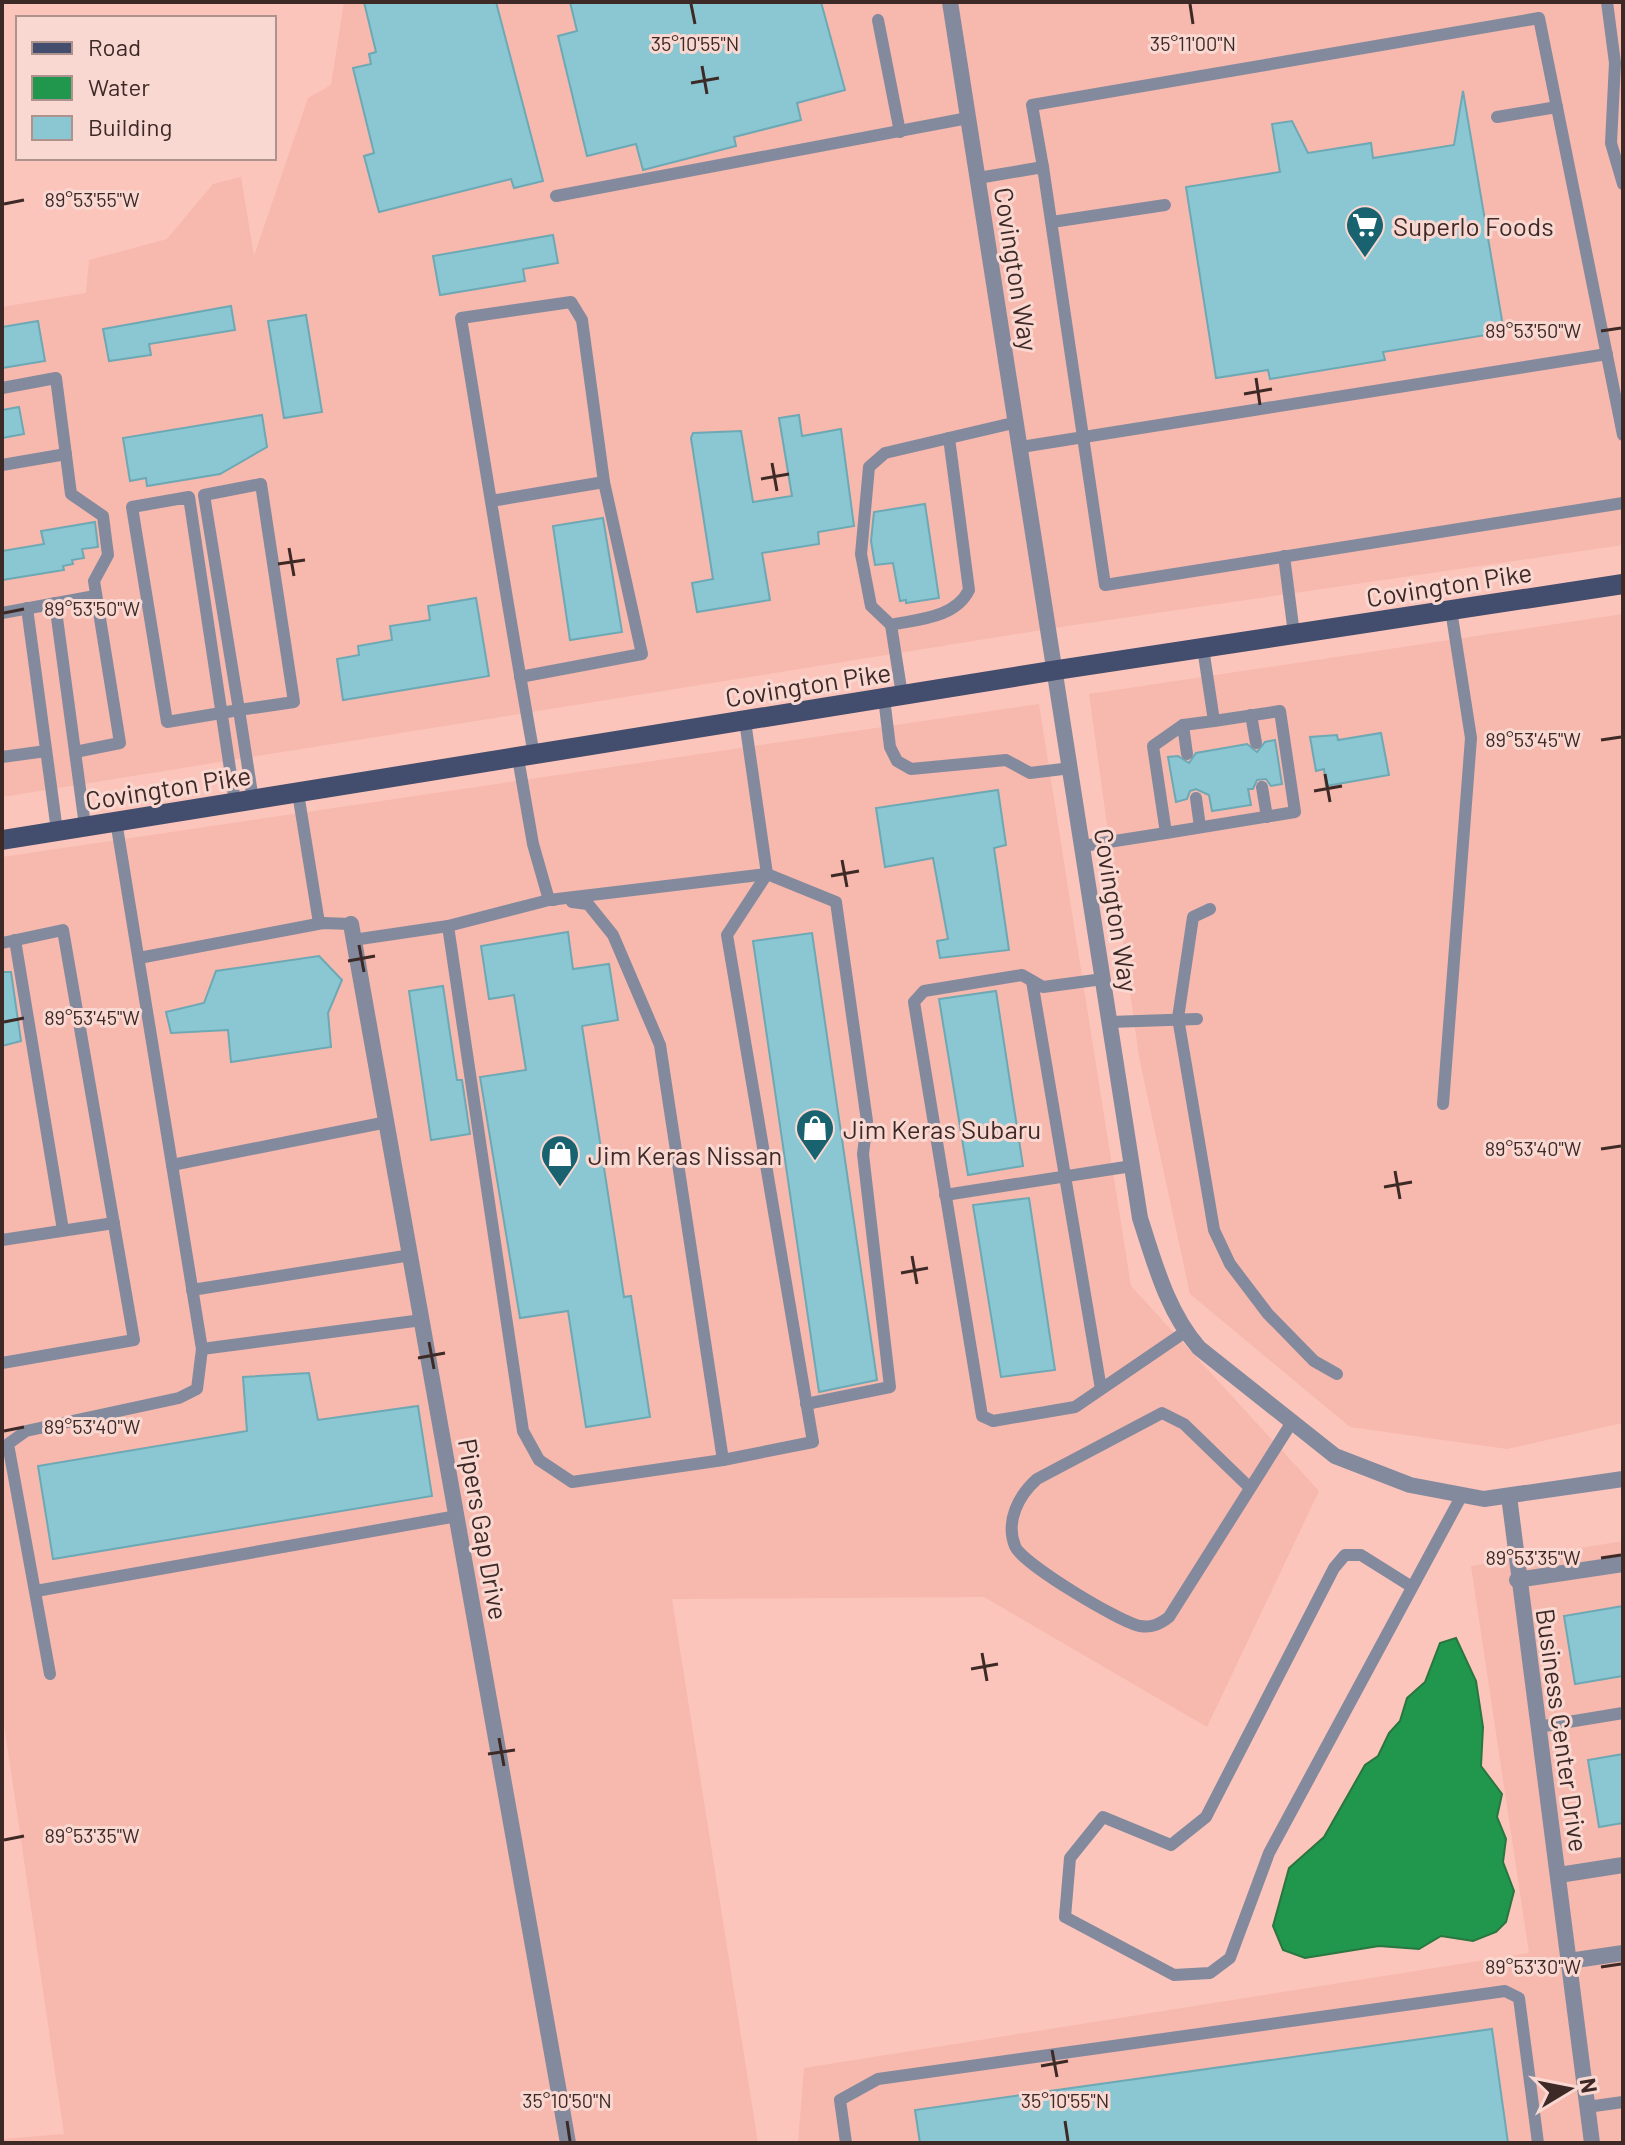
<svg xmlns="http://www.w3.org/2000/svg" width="1625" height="2145" font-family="Barlow,sans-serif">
<rect width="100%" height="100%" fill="#fcc5bb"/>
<g fill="#f7b8ad">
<path d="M344,2H1623V545L1067,626L2,797V307L86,293L89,260L167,239L213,184L241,177L254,256L308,98L331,85Z"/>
<path d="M1623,614V1423L1507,1449L1350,1427L1190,1294L1139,1057L1089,694Z"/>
<path d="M1039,704L1131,1286L1319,1491L1207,1727L984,1597L672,1599L758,2143H2V2139L64,2134L2,1710V857Z"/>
<path d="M1623,1541V2143H798L804,2068L1529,1953L1471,1566Z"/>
</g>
<path fill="#20974d" stroke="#297641" stroke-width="2" d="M1456,1638L1476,1681L1483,1727L1481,1766L1502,1794L1497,1817L1506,1839L1503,1862L1514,1891L1506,1922L1496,1932L1473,1941L1441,1936L1419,1949L1379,1946L1305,1958L1283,1950L1273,1926L1289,1868L1324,1837L1365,1765L1378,1756L1389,1733L1400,1721L1407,1698L1425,1682L1440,1643Z"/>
<g fill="#8ac7d3" stroke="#6ca9b5" stroke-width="2">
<path d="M364,2H496L543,181L514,188L511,179L379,212L364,156L374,153L353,68L371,64L369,54L376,52Z"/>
<path d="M570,2H821L845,90L797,103L801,120L734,137L736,146L643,170L636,144L587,156L558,36L577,31Z"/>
<path d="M1463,91L1504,332L1383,352L1385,360L1270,379L1268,370L1216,378L1186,187L1280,172L1272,124L1292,121L1308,153L1371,143L1373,158L1454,145Z"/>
<path d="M553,235L558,263L523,269L525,281L440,295L433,256Z"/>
<path d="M231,306L235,330L149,344L151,355L109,361L103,329Z"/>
<path d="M306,315L322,412L284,418L268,321Z"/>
<path d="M38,321L45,361L2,368V327Z"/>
<path d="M19,407L24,434L2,438V410Z"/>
<path d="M262,415L267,447L220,474L147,486L146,478L130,481L123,438Z"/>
<path d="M799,415L802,436L841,429L854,526L818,532L819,544L762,553L770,600L697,612L692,583L713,579L691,438L693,433L741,431L753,502L792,496L779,418Z"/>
<path d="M925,504L939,598L906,603V600L900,601L893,563L875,565L871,541L874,512Z"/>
<path d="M603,518L622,632L570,640L553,526Z"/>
<path d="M95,522L98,547L82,549L84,558L72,560L73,564L63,566L64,570L2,580V551L44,544L41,531Z"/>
<path d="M476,598L489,676L343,700L337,659L359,655L358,646L392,640L390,626L430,620L428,606Z"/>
<path d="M1381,733L1389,775L1326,786L1324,769L1316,771L1310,737L1337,735L1338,740Z"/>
<path d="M1275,740L1282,784L1271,786L1266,779L1257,780L1253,789H1248L1251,805L1212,811L1209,795L1196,789L1190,791L1187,799L1176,802L1168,757L1178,756L1189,763L1196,753L1247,744L1257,752L1265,742Z"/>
<path d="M998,790L1006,845L994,848L1009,950L940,958L937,941L948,939L933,858L885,867L876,808Z"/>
<path d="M568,932L573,969L609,964L618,1020L582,1026L624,1297L631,1296L650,1417L586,1427L568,1311L520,1318L480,1077L526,1070L514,995L489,999L481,946Z"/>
<path d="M812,933L877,1380L819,1392L753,941Z"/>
<path d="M319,956L342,980L328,1013L331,1047L231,1062L228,1030L171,1033L166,1012L204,1003L216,971Z"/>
<path d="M2,972H11L21,1041L2,1046Z"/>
<path d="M443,986L457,1080H462L470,1134L431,1140L409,991Z"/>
<path d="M996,991L1023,1166L968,1175L939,999Z"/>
<path d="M1029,1198L1055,1370L1001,1377L973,1205Z"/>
<path d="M309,1373L318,1420L418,1406L432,1496L53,1559L38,1466L247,1431L243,1377Z"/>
<path d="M1623,1606V1676L1575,1684L1564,1616Z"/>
<path d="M1623,1754V1823L1599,1827L1588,1760Z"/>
<path d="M1492,2029L1508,2143H920L915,2110Z"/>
</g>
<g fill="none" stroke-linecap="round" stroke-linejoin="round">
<g stroke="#838a9d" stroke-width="12">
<path d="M1607,2L1615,63L1611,143L1623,184"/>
<path d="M878,20L900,132"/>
<path d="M1497,117L1557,107"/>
<path d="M1043,167L1032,105L1539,18L1623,435"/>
<path d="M978,178L1043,167L1105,585L1623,503"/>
<path d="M556,196L968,118"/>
<path d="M1052,222L1165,205"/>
<path d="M2,388L56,378L71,494L103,516L108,555L94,581L120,743L75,752"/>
<path d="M1021,447L1607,354"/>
<path d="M2,465L66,454"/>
<path d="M261,484L294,702L239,710L204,495Z"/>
<path d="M491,501L604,482L582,320L571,302L461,318C485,464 508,610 534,755"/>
<path d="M1284,556L1294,634"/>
<path d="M55,603L85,826"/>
<path d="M27,608L57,831"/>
<path d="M2,613L95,596"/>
<path d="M891,625C919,619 955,618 969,590L949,438"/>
<path d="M520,677L642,654L604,482"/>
<path d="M902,695L891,625L871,606L861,554L869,467L885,453L1017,422"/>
<path d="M884,698L890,747L897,761L911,769L1006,760L1030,773L1071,768"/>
<path d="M1251,715L1256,743"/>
<path d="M1183,725L1187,754"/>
<path d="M2,757L46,751"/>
<path d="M518,758L533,844L549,900H554"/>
<path d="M1262,787L1267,817"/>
<path d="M298,793L319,923"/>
<path d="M1196,798L1200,827"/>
<path d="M235,802L189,497L132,507L167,722L239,710L253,800"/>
<path d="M1166,833L1295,812L1280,711L1214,721"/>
<path d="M1083,846L1166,833L1153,746L1183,725L1214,721L1203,648"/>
<path d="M572,902L588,904L613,935L660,1045L723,1460L813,1442L727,935L767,874L745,721"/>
<path d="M1210,909L1193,917L1178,1018L1214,1230L1230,1264L1268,1314L1314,1361L1337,1374"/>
<path d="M15,940L63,1230"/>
<path d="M353,940L448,926"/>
<path d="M2,943L63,930L134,1340L2,1363"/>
<path d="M139,958L323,923L351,924"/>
<path d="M1103,979L1043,987L1022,975L924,991L914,1002L982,1416L993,1421L1075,1407L1185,1332"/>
<path d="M1032,981L1101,1389"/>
<path d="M1110,1022L1197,1019"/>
<path d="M1443,1104L1471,738L1451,610"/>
<path d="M172,1165L387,1122"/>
<path d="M945,1195L1132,1166"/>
<path d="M2,1240L114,1223"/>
<path d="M192,1290L411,1255"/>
<path d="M202,1349L422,1320"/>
<path d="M723,1460L572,1482L539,1460L523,1431L448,926L549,900L767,874L836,902L867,1121L863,1154L890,1387L806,1404"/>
<path d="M1249,1487L1184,1424L1162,1413L1037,1479C1019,1495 1005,1521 1015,1546C1021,1563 1121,1623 1140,1626C1152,1628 1160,1624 1169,1617L1292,1422"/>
<path d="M1412,1587L1361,1555H1345L1334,1568L1206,1817L1171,1845L1103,1817L1070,1858L1065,1917L1174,1975L1210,1973L1230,1958L1269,1853L1462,1495"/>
<path d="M36,1591L457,1516"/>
<path d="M50,1674L8,1444L26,1431L179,1398L197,1389L202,1349L116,821"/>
<path d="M1538,1727L1623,1713"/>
<path d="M1587,2107L1623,2102"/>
<path d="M846,2143L840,2100L878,2079L1505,1991L1519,1998L1538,2143"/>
</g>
<g stroke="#838a9d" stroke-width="16">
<path d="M950,2L1140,1218C1155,1264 1167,1311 1199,1348L1335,1456L1410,1485L1484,1499L1623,1479"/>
<path d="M351,924L568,2143"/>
<path d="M1509,1496L1592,2143"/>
<path d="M1517,1580L1623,1564"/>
<path d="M1559,1875L1623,1865"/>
<path d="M1569,1961L1623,1953"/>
</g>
<path stroke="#434d6d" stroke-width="20" d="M2,840L1057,670L1623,584"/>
</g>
<path fill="none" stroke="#3d2925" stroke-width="3" d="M691,4L695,24M1190,4L1193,24M702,66L707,94M691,83L719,78M4,204L24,200M1601,331L1621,328M1256,378L1260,405M1244,394L1272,389M772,463L777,491M761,479L789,474M289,548L294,576M278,564L305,560M4,613L24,609M1601,740L1621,737M1325,774L1330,802M1314,791L1342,786M842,860L847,887M831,876L859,871M359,945L364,972M348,961L375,956M4,1022L24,1018M1601,1149L1621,1146M1395,1171L1400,1199M1384,1187L1412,1182M912,1256L917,1284M901,1273L928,1268M429,1342L434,1369M418,1358L445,1353M4,1431L24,1427M1601,1558L1621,1555M982,1653L987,1681M971,1669L998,1664M499,1738L504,1766M488,1754L515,1750M4,1840L24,1836M1601,1967L1621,1964M1052,2050L1057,2077M1041,2066L1068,2061M567,2121L570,2141M1065,2121L1068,2141"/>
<defs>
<g id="supermarket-pin" transform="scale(2)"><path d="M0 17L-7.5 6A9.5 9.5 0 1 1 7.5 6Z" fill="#18636f" stroke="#fad8d2"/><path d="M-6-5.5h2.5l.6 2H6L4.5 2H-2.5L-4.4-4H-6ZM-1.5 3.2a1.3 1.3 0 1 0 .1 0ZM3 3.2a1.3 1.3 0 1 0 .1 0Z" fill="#fff"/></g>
<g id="shop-pin" transform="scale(2)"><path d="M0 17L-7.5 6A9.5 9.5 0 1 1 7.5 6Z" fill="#18636f" stroke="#fad8d2"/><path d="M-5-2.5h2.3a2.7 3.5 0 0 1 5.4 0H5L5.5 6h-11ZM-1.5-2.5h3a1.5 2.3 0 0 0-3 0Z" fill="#fff"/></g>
</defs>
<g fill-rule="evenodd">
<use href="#supermarket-pin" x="1365" y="225"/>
<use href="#shop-pin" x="815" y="1128"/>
<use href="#shop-pin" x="560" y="1154"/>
</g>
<g text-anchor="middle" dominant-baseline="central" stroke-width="6" stroke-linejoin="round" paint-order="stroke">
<g font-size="26" fill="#3d2925" stroke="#fad8d2" text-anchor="start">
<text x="1393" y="225">Superlo Foods</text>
<text x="843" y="1128">Jim Keras Subaru</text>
<text x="588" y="1154">Jim Keras Nissan</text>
</g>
<g font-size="26" fill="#3d2925" stroke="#fad8d2">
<text transform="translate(1017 269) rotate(81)">Covington Way</text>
<text transform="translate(1449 584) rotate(-9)">Covington Pike</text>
<text transform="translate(808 684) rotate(-9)">Covington Pike</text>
<text transform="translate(168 787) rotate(-9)">Covington Pike</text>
<text transform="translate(1117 910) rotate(81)">Covington Way</text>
<text transform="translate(484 1529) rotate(80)">Pipers Gap Drive</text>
<text transform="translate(1563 1730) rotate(82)">Business Center Drive</text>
</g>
</g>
<g font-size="20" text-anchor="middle" fill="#3d2925" stroke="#fad8d2" stroke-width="6" stroke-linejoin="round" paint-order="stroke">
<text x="695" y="51">35°10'55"N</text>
<text x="1193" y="51">35°11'00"N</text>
<text x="92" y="207">89°53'55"W</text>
<text x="1533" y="338">89°53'50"W</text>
<text x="92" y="616">89°53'50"W</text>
<text x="1533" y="747">89°53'45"W</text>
<text x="92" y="1025">89°53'45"W</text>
<text x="1533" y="1156">89°53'40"W</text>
<text x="92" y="1434">89°53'40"W</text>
<text x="1533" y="1565">89°53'35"W</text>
<text x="92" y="1843">89°53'35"W</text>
<text x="1533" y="1974">89°53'30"W</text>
<text x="567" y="2108">35°10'50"N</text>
<text x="1065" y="2108">35°10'55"N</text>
</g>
<rect width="1625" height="2145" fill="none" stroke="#3d2925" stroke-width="8"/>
<rect x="16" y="16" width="260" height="144" fill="#fad8d2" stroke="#ae928d" stroke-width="2"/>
<rect x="32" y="42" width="40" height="12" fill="#434d6d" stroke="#ae928d" stroke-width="2"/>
<text x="88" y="56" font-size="24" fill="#3d2925">Road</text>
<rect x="32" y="76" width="40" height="24" fill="#20974d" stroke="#ae928d" stroke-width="2"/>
<text x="88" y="96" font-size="24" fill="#3d2925">Water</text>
<rect x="32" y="116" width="40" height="24" fill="#8ac7d3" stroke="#ae928d" stroke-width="2"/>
<text x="88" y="136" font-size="24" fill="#3d2925">Building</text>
<g transform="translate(1569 2089) rotate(80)" stroke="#fad8d2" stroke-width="6" paint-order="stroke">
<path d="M0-6L14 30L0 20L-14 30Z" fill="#3d2925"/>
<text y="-12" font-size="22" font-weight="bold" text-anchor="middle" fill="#3d2925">N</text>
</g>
</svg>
